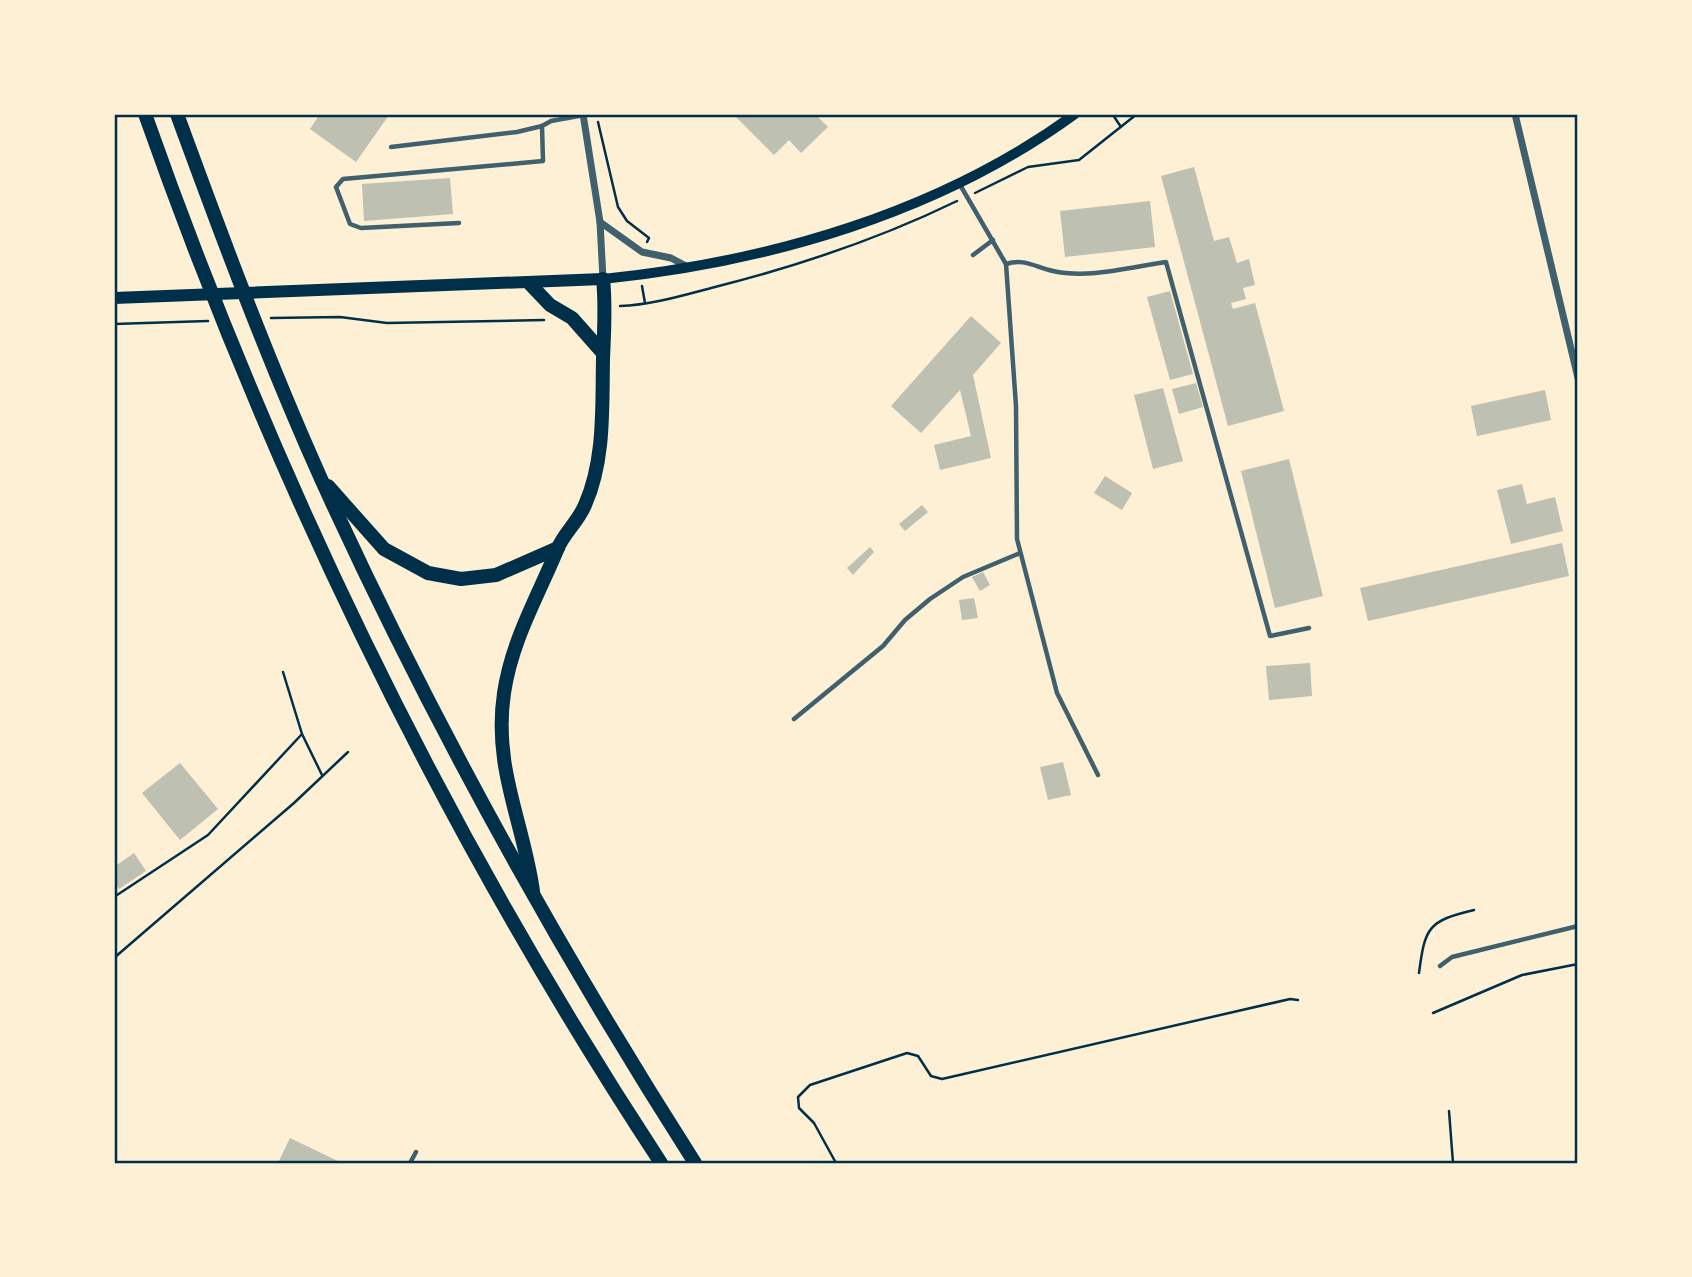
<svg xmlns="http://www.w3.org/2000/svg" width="1692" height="1277" font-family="'Fira Sans',sans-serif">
<rect width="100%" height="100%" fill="#fdf0d5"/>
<g fill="#bec0b2">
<path d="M320,114H387L389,115L356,162L310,129Z"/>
<path d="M733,114H815L828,127L801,153L789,140L774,155Z"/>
<path d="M1194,167L1214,241L1229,237L1237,263L1249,259L1255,285L1243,288L1246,299L1231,303L1233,309L1255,303L1284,411L1228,426L1161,176Z"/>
<path d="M450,178L453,214L364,221L362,184Z"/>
<path d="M1150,201L1155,247L1065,257L1060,211Z"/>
<path d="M1170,291L1193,374L1170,380L1147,297Z"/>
<path d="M971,316L1001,343L973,375L991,458L940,470L934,445L971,436L960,390L921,433L891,406Z"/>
<path d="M1196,383L1203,407L1179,414L1172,389Z"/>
<path d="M1163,388L1183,461L1153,469L1134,395Z"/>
<path d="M1545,390L1551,420L1477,436L1471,406Z"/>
<path d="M1289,459L1323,596L1275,608L1241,471Z"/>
<path d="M1105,476L1132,493L1122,510L1094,493Z"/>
<path d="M1522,484L1527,504L1555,497L1563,531L1511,544L1497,490Z"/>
<path d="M922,505L928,512L905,531L899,524Z"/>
<path d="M1562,543L1569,576L1368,621L1360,588Z"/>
<path d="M870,547L874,552L853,575L847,568Z"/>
<path d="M983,572L990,585L980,591L972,577Z"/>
<path d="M974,598L978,618L962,620L959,600Z"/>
<path d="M1310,663L1312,696L1269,700L1266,666Z"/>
<path d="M1063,762L1071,795L1048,800L1040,767Z"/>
<path d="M180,763L218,809L180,840L142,793Z"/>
<path d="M134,853L146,871L119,889L114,881V867Z"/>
<path d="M290,1138L342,1163H278Z"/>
</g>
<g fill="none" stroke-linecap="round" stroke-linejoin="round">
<g stroke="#003049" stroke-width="2.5">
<path d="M1113,115L1121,127"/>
<path d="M598,122L618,207L627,221L649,238L647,242"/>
<path d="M975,193L1028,167L1079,160L1137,114"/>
<path d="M642,286L645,303"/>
<path d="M620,306C652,305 684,295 715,287C798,266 879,239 957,201"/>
<path d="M271,318L340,317L387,323L544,320"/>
<path d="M114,324L208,321"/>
<path d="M302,734L322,775"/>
<path d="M114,897L208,835L302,734L283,672"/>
<path d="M114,958L294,803L348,752"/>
<path d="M1419,973C1425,927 1428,921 1474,910"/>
<path d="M1433,1013L1522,975L1578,964"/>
<path d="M1449,1111L1453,1163"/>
<path d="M836,1163L814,1123L799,1108L798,1097L810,1085L907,1053L918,1056L931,1076L942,1079L1290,999L1298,1000"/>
</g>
<g stroke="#3f606c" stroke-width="4.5">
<path d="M391,147L517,132L542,126"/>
<path d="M959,183L1006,264L1016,406L1017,539L1057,693L1098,775"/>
<path d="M459,223L361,228L350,224L336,187L343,179L543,161L542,126L551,121L590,114"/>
<path d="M973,255L993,240"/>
<path d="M1006,264C1024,258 1035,267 1053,271C1089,279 1130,267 1166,262L1270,636L1309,628"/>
<path d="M794,719L883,646L905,620L930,599L963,577L1020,553"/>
<path d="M1440,966L1452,957L1578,926"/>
<path d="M410,1163L416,1152"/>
</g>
<g stroke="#3f606c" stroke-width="7">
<path d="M583,114L600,222L603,279"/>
<path d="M1515,114L1578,378"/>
<path d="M600,222L642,252L671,258L688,267"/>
</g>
<path stroke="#003049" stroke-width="10" d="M603,279C769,262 939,213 1075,114"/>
<path stroke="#003049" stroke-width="12" d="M114,298L603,279"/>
<g stroke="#003049" stroke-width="14">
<path d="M145,114C275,483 446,836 661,1163"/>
<path d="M177,114C222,237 268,361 322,481C430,718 555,944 695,1163"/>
<path d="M530,284L550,305L572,318L603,353"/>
<path d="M328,486L384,549L428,573L461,579L496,575L558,548"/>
<path d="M533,891C523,820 493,768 504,693C512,640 537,598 557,550C563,534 578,522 585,505C605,460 602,407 603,359C604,332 606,306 603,279"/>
</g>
</g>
<rect width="1692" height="1277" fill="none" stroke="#fdf0d5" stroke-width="231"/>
<rect x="116" y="116" width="1460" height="1046" fill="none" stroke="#003049" stroke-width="2.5"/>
</svg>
